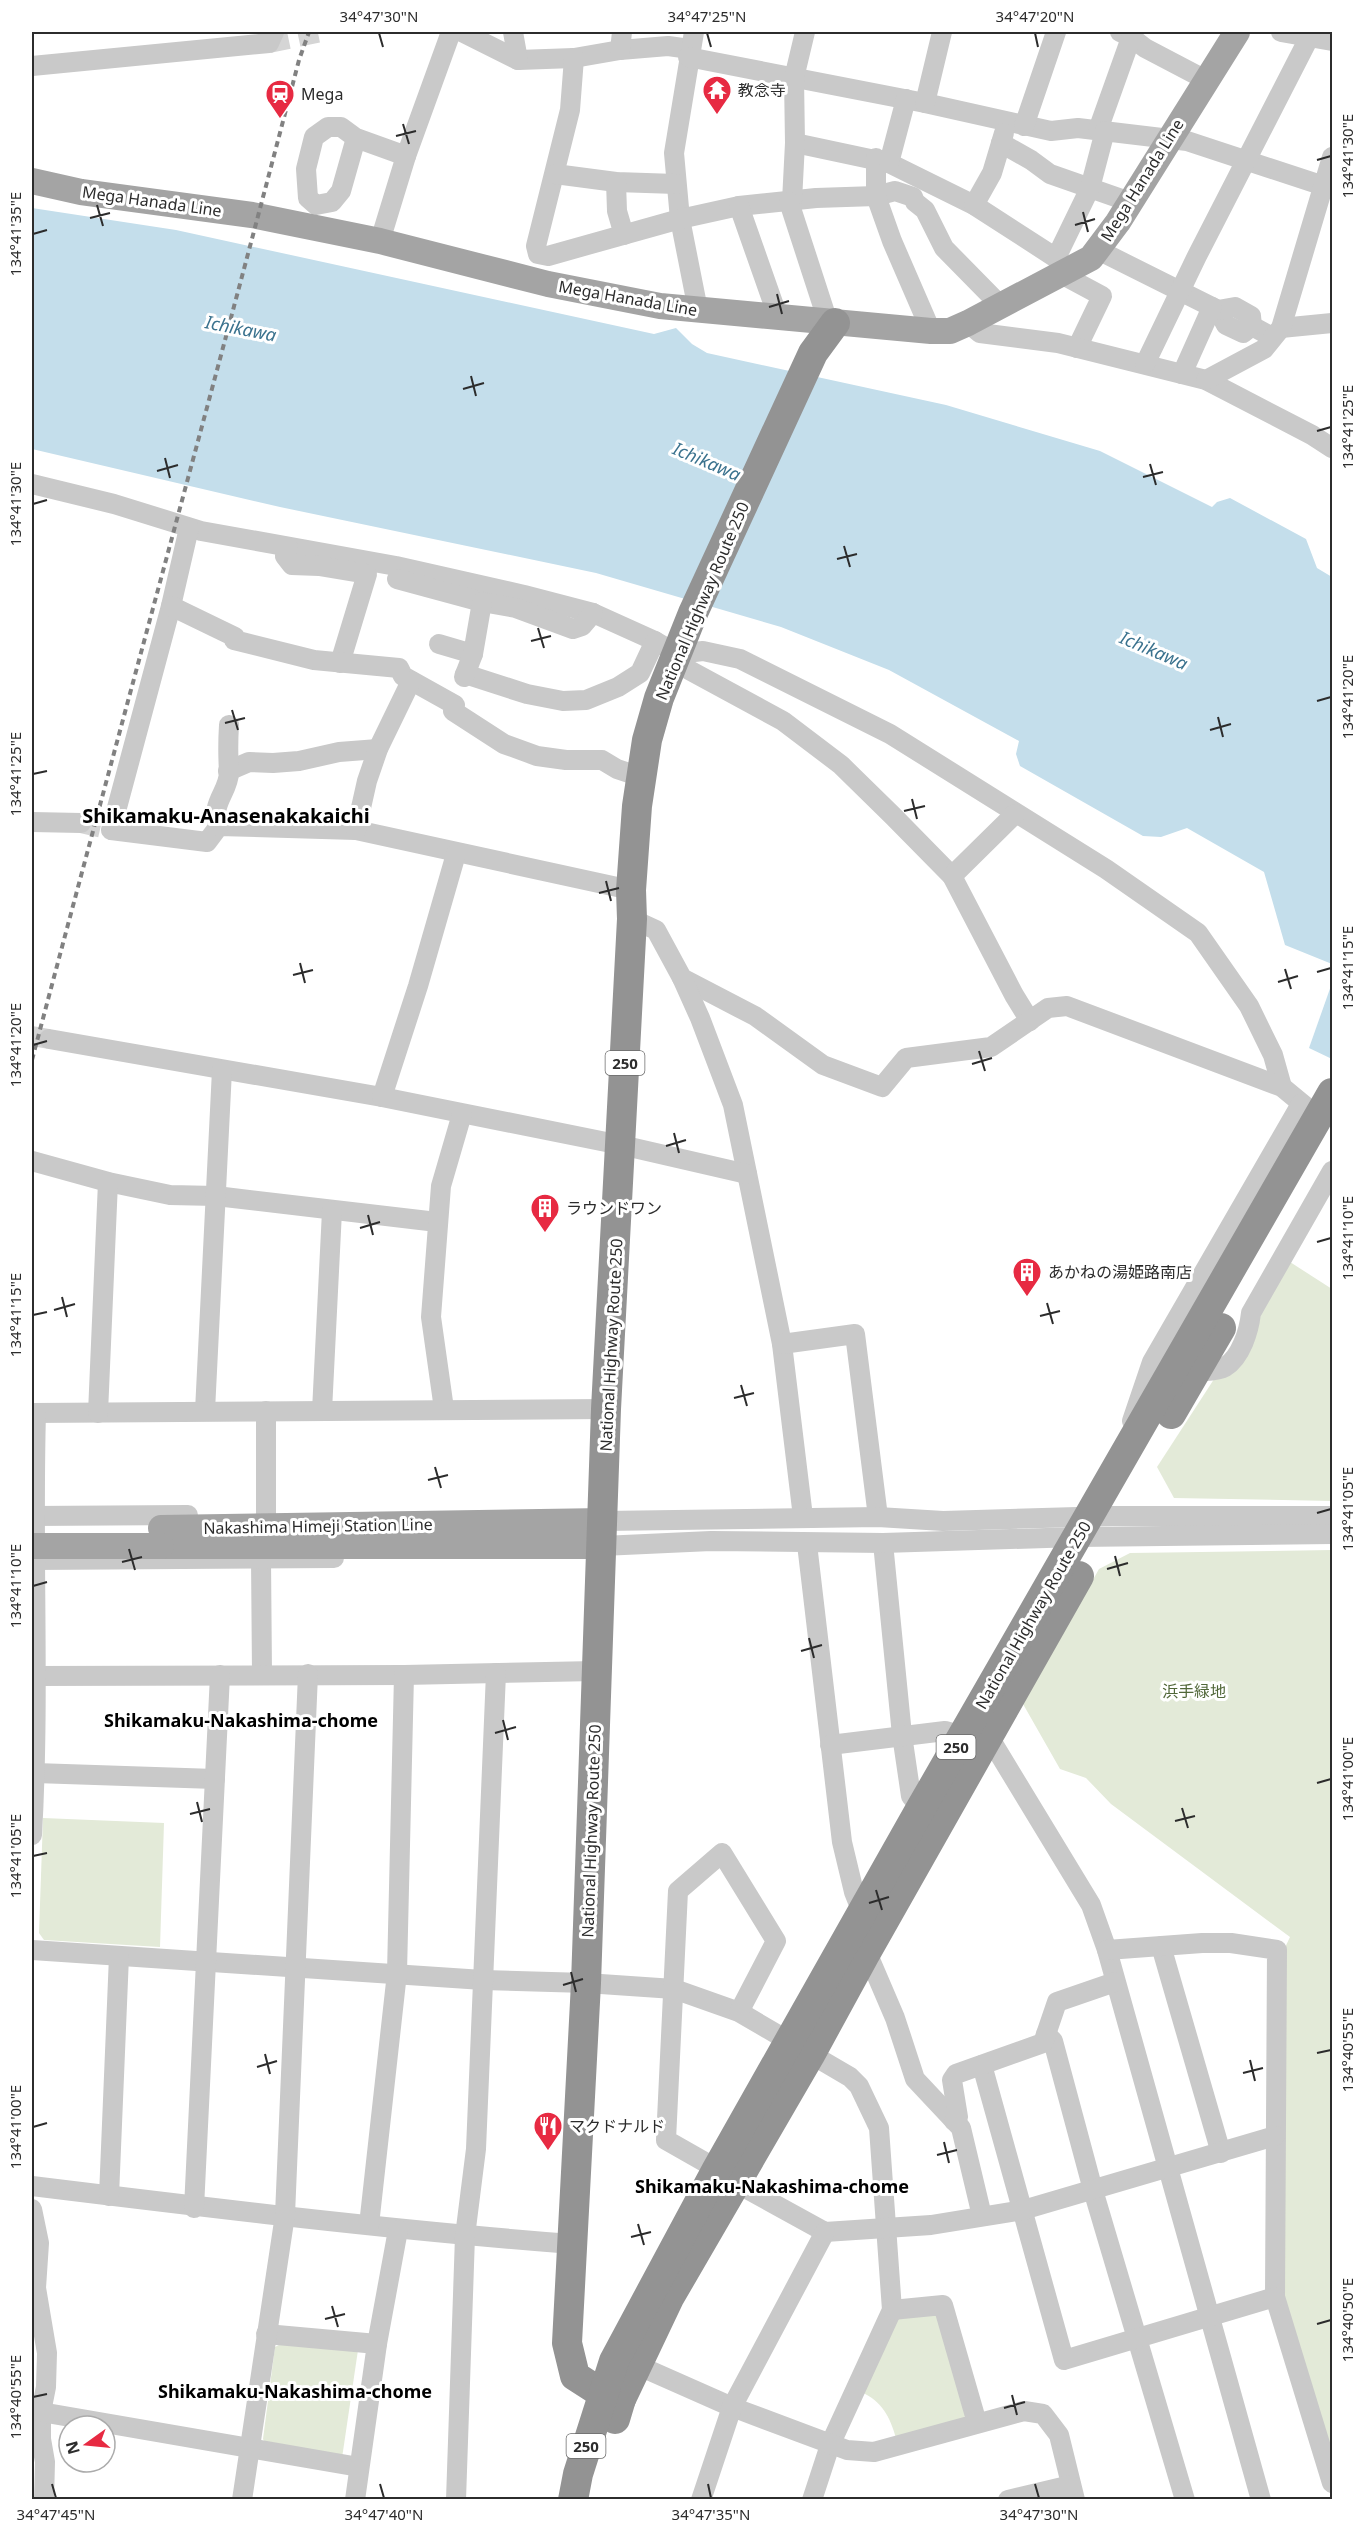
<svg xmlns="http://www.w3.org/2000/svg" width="1364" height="2531" font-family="'Noto Sans','Noto Sans JP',sans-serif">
<rect width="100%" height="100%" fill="#fff"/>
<g fill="#e3ead8">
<path d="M1290,1262L1332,1289V1501L1174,1498L1157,1467Z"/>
<path d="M1332,1550V2464L1281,2291V1956L1290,1937L1111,1804L1086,1778L1060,1769L1023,1704L1099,1569L1130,1553Z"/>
<path d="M43,1818L164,1823L160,1947L44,1940L39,1933Z"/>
<path d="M934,2313L941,2317L967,2413L961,2422L896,2438C890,2417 882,2401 861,2392L896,2316Z"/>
<path d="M285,2342L358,2350L342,2458L267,2447L263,2439L275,2347Z"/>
</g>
<g fill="#c4deeb">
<path d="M32,208L176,230L654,334L676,328L692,344L707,353L946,405L1100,451L1212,507L1217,502L1230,498L1306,539L1317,568L1332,577V964L1285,945L1264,872L1187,828L1161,837L1143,836L1020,766L1016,754L1019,741L889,670L781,627L596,573L280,507L32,449Z"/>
<path d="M1332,983V1059L1309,1048Z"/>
</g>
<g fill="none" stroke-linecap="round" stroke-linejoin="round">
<g stroke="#d5d5d5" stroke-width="20" stroke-dasharray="20 10" stroke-linecap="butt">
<path d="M269,43L321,32"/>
<path d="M81,823L111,830"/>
<path d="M32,1036L49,1039"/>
</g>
<g stroke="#c9c9c9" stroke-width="20">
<path d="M462,32L518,60L574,58L620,50L668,46L690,49"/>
<path d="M513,32L518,60"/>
<path d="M694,32L674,153L680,219L698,310"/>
<path d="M1120,32L1131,37L1145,48L1206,80"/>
<path d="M1281,32L1332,41"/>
<path d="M620,50L622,32"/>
<path d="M688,57L925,103L1051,131L1078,128L1187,141L1324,186"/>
<path d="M574,58L570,110L536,246L538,254L548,256L680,219L739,206L816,198L876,196L895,191L913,197L915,202L925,210L944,248L1001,306"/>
<path d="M32,66L269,43L274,32"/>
<path d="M925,103L942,32"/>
<path d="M1024,126L1056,32"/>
<path d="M1098,130L1133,32"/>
<path d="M356,138L341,191L332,202L316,205L308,198L306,169L314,137L328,127H341L356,138L406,156"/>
<path d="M795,143L889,163L974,205L1056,258L1069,270"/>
<path d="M1001,143L1031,160L1050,174L1130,202"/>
<path d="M876,158V196L892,241L931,331"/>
<path d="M889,163L906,99"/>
<path d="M555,174L616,182L676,184"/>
<path d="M616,182L617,211L624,235"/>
<path d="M792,201L795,143L794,78L805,32"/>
<path d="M789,202L828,322"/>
<path d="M974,205L992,173L1004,133"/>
<path d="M739,206L778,317"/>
<path d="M380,241L406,156L451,32"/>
<path d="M1098,250L1218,310L1226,325L1243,333L1252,326L1272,337"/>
<path d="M1056,258L1090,188L1105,131"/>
<path d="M1061,274L1102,296L1077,348"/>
<path d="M1218,310L1235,307L1251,316L1252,326"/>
<path d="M968,323L980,333L1058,343L1206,380L1312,435L1332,448"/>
<path d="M1281,328L1332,323"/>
<path d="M1145,364L1197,256L1312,32"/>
<path d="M1182,374L1212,307"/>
<path d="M1206,380L1264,349L1281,328L1332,157"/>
<path d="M32,484L114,504L201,531L396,566L524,595L593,613L655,641L677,654L689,670L783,721L841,765L893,816L952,876L1014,995L1030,1021"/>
<path d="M189,528L171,606L111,830L207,842L219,826L356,830L631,890"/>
<path d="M288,547L285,556L292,565L319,566L367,574L340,663"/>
<path d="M397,579L482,602L516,608L573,629L582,626L593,613"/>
<path d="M171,606L235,637L234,640L314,660L399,668L403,676L455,705L453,711L504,744L537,756L566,760H602L617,769L641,777"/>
<path d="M439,644L473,654"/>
<path d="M677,654L703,651L740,659L890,734L1106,869L1198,933L1249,1006L1273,1055L1282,1087"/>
<path d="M465,674L527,694L563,701L586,700L618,687L640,673L655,641"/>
<path d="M464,677L473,654L482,602"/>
<path d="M228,771L249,762L273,763L299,761L339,752L378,749"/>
<path d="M32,822L81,823"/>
<path d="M219,826C209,804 229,792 229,772C228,756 228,741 229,725"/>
<path d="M356,830L367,781L378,749L411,681"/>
<path d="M952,876L1015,814"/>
<path d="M632,919L656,930L682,978L755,1016L823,1065L882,1087L906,1058L991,1047L1048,1008L1067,1006L1282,1087L1305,1106"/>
<path d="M682,978L700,1018L733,1105L782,1344L803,1517"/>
<path d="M49,1039L382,1097L621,1145L747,1174"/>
<path d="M382,1097L418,986L456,854"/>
<path d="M32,1161L108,1182L170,1195L216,1196L437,1222"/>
<path d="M782,1344L855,1334L878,1517"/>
<path d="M1197,1372C1204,1371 1218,1371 1225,1367C1241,1357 1249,1331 1251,1313L1332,1171"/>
<path d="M444,1409L431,1317L441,1186L462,1114"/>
<path d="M205,1411L222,1070"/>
<path d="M322,1411L332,1211"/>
<path d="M32,1413L606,1409"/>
<path d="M98,1413L108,1182"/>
<path d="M1132,1421L1152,1362L1301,1104"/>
<path d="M266,1515V1411"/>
<path d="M32,1516L188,1515"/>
<path d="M604,1521L878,1517L943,1521L1112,1516H1332"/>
<path d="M883,1543L902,1735L911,1796L921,1808"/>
<path d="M807,1544L842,1842L854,1892L862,1912"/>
<path d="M602,1546L711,1541L883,1543L1077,1537L1332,1534"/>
<path d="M261,1559L262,1674"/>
<path d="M32,1560L334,1558"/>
<path d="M32,1676L404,1675L596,1671"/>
<path d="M989,1737L1091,1905L1107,1950L1261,2500"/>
<path d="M830,1745L945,1731L963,1736"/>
<path d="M35,1773L215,1779"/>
<path d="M32,1835C40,1694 32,1554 36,1413"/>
<path d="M1161,1946L1221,2153"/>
<path d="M32,1950L483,1980L586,1983L674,1989L739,2012L850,2077L859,2086L879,2128L892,2310L830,2445L812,2500"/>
<path d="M1107,1950L1202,1943H1231L1277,1950L1275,2297L1332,2483"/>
<path d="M864,1956L871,1962L895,2018L915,2079L961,2128L982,2216"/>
<path d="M1046,2034L1053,2041L1093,2190L1185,2500"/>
<path d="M982,2065L1064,2360L1275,2297"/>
<path d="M954,2121L958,2117L952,2080L956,2074L1043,2043L1057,2002L1115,1982"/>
<path d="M717,2169L666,2140L678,1891L722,1853L776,1941L739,2012"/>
<path d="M736,2183L825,2232L931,2225L1023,2210L1275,2136"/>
<path d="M32,2186C211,2208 391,2230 572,2244"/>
<path d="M109,2196L119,1956"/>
<path d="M194,2208L220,1675"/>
<path d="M32,2209L39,2243L36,2288L47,2353L46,2387L41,2412V2439L45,2462L44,2500"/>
<path d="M369,2225L397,1973L404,1675"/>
<path d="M892,2310L943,2305L977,2423"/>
<path d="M266,2334L377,2344"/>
<path d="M637,2365L732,2407L847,2450L874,2452L1024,2411L1043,2414L1059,2435L1075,2500"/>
<path d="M41,2412L359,2467"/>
<path d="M242,2500L285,2215L308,1674"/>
<path d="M355,2500L377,2344L398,2230"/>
<path d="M456,2500L465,2236L476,2149L496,1673"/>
<path d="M701,2500L732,2407L825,2232"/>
<path d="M1008,2500L1071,2485"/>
</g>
<g stroke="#a4a4a4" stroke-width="26">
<path d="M32,181L81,192L252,215L380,241L548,284L660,306L931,331H950L968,323L1091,258L1118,222L1237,32"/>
<path d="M161,1528L604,1521"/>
<path d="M161,1546H602"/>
</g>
<g stroke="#939393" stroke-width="30">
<path d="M1171,1414L1221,1328"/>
<path d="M621,2399L603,2394L575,2376L567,2343L586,1983L606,1409L632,919L631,890L637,806L647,740L659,698L693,613L813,353L835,323"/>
<path d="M615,2419L621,2399L669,2298L810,2055L864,1956L1079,1576"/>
<path d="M573,2500L578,2474L614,2361L717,2169L921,1808L1332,1093"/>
</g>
<path stroke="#818181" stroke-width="4" stroke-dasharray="6 4.5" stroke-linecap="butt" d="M32,1060C120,727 212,394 299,60L309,32"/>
<path stroke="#a4a4a4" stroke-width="26" d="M32,1546H161"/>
</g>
<path fill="none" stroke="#2c2c2c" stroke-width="2" d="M379,33L383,47M707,33L711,47M1035,33L1038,47M403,124L409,144M396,136L416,131M1317,160L1331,156M97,205L103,226M1083,212L1088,232M90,218L110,213M1075,225L1095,219M33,234L47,230M777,294L782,314M769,307L789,301M471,376L476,396M463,389L484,383M1317,431L1331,427M165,458L170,478M1150,464L1156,485M157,471L178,465M1143,477L1163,472M33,504L47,500M844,546L850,567M837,559L857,554M538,628L544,648M531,641L551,636M1317,701L1331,697M232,710L238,730M1218,717L1223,737M225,723L245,718M1210,730L1231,724M33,774L47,771M912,799L917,819M904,811L925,806M606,881L611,901M599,893L619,888M300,963L305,983M1285,969L1291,989M1317,972L1331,968M293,975L313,970M1278,982L1298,976M33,1045L47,1041M979,1051L985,1071M972,1064L992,1058M674,1133L679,1153M666,1146L686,1140M368,1215L373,1235M360,1228L380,1222M1317,1242L1331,1238M62,1297L67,1317M1047,1303L1053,1324M54,1310L75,1304M33,1315L47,1312M1040,1316L1060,1311M741,1385L747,1406M734,1398L754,1393M435,1467L441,1488M428,1480L448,1475M1317,1513L1331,1509M129,1549L135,1570M1115,1556L1120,1576M122,1562L142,1557M1107,1569L1128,1563M33,1586L47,1582M809,1638L814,1658M801,1651L822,1645M503,1720L508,1740M495,1733L516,1727M1317,1783L1331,1779M197,1802L202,1822M1182,1808L1188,1828M190,1814L210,1809M1175,1821L1195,1816M33,1856L47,1853M876,1890L882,1910M869,1903L889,1897M571,1972L576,1992M563,1985L583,1979M1317,2053L1331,2050M265,2054L270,2074M1250,2060L1255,2081M257,2067L277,2061M1243,2073L1263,2068M33,2127L47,2123M944,2142L949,2163M937,2155L957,2150M638,2224L644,2245M631,2237L651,2232M332,2306L338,2327M325,2319L345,2314M1317,2324L1331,2320M1012,2395L1017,2415M33,2397L47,2394M1004,2408L1025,2402M52,2484L56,2498M380,2484L384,2498M708,2484L711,2498M1035,2484L1039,2498"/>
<defs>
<g id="temple-pin" transform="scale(1.5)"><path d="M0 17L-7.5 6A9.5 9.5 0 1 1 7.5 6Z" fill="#e72a42" stroke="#fff"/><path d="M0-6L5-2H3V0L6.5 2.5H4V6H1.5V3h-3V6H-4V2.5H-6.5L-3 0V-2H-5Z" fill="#fff"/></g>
<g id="station-pin" transform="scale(1.5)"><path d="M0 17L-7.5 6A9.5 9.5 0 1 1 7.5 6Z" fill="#e72a42" stroke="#fff"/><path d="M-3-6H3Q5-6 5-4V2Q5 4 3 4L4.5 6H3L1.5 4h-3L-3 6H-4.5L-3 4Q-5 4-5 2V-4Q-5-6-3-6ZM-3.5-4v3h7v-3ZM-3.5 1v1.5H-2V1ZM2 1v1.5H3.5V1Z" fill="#fff"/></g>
<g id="building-pin" transform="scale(1.5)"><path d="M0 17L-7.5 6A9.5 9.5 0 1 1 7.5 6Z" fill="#e72a42" stroke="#fff"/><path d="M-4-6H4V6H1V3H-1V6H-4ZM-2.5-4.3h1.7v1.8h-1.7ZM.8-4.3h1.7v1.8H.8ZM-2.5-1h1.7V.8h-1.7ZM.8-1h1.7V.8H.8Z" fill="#fff"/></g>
<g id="restaurant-pin" transform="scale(1.5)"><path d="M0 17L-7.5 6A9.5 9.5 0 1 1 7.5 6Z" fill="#e72a42" stroke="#fff"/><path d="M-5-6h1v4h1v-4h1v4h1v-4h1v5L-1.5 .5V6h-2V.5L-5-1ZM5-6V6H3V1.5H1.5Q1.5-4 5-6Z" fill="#fff"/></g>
</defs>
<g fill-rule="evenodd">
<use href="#temple-pin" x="717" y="90"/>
<use href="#station-pin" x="280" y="94"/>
<use href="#building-pin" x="545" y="1208"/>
<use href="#building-pin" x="1027" y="1272"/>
<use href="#restaurant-pin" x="548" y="2126"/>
</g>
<g text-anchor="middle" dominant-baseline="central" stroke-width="6" stroke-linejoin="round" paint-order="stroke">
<g fill="#fff" stroke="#6b6b6b" stroke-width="1.5">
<rect x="605.5" y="1051" width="39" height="24" rx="4.5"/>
<rect x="936.5" y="1735" width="39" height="24" rx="4.5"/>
<rect x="566.5" y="2434" width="39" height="24" rx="4.5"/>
</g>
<g font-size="15" font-weight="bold" fill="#2c2c2c">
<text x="625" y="1063">250</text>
<text x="956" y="1747">250</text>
<text x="586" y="2446">250</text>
</g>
<g font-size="16" fill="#2c2c2c" stroke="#fff" text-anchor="start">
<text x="738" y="90">教念寺</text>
<text x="301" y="94">Mega</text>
<text x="566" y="1208">ラウンドワン</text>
<text x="1048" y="1272">あかねの湯姫路南店</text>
<text x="569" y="2126">マクドナルド</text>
</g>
<g font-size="16" fill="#2c2c2c" stroke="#fff">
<text transform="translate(1142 180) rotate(-58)">Mega Hanada Line</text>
<text transform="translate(152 201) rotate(8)">Mega Hanada Line</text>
<text transform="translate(628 298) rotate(10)">Mega Hanada Line</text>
<text transform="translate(702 601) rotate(-67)">National Highway Route 250</text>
<text transform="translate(611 1345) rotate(-87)">National Highway Route 250</text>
<text transform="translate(318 1526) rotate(-1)">Nakashima Himeji Station Line</text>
<text transform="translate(1033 1615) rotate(-60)">National Highway Route 250</text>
<text transform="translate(591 1831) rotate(-88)">National Highway Route 250</text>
</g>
<g font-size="16" fill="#516739" stroke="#fff">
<text x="1194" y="1691">浜手緑地</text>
</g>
<g font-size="18" font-style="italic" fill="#3a728e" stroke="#fff">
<text transform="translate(241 328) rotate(11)">Ichikawa</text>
<text transform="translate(707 461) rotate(23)">Ichikawa</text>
<text transform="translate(1154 650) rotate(23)">Ichikawa</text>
</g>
<g font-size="18" font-weight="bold" fill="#000" stroke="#fff">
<text x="241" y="1720">Shikamaku-Nakashima-chome</text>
<text x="772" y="2186">Shikamaku-Nakashima-chome</text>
<text x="295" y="2391">Shikamaku-Nakashima-chome</text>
</g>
<g font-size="20" font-weight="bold" fill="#000" stroke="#fff">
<text x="226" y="815">Shikamaku-Anasenakakaichi</text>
</g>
</g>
<rect width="1364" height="2531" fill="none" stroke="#ffffff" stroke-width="66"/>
<g transform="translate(87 2444) rotate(255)"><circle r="28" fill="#ffffff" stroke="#ababab" stroke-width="1.5"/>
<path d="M0-4.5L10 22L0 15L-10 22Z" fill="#e72a42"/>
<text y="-9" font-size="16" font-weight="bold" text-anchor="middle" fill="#2c2c2c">N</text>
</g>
<rect x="33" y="33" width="1298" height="2465" fill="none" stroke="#2c2c2c" stroke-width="2"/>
<g font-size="15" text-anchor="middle" fill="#2c2c2c">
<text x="379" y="22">34°47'30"N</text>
<text x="707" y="22">34°47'25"N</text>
<text x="1035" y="22">34°47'20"N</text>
<text transform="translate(1348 156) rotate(-90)" y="5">134°41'30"E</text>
<text transform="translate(16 234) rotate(-90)" y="5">134°41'35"E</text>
<text transform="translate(1348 427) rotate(-90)" y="5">134°41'25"E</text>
<text transform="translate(16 504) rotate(-90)" y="5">134°41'30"E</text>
<text transform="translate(1348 697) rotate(-90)" y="5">134°41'20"E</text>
<text transform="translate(16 774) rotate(-90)" y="5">134°41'25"E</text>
<text transform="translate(1348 968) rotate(-90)" y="5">134°41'15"E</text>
<text transform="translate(16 1045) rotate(-90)" y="5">134°41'20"E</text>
<text transform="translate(1348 1238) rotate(-90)" y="5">134°41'10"E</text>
<text transform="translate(16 1315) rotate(-90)" y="5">134°41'15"E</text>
<text transform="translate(1348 1509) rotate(-90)" y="5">134°41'05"E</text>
<text transform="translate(16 1586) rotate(-90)" y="5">134°41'10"E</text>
<text transform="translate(1348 1779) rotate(-90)" y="5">134°41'00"E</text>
<text transform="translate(16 1856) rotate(-90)" y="5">134°41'05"E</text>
<text transform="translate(1348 2050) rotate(-90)" y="5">134°40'55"E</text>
<text transform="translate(16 2127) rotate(-90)" y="5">134°41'00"E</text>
<text transform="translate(1348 2320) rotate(-90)" y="5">134°40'50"E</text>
<text transform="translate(16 2397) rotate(-90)" y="5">134°40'55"E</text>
<text x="56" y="2520">34°47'45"N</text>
<text x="384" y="2520">34°47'40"N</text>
<text x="711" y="2520">34°47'35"N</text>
<text x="1039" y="2520">34°47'30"N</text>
</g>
</svg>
